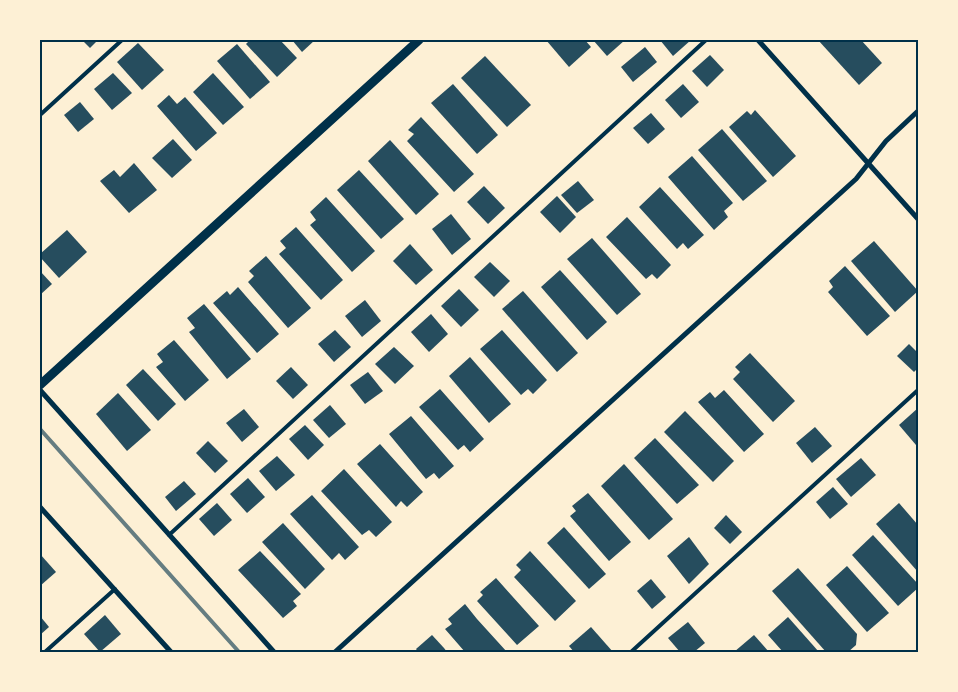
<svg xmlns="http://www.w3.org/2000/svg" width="958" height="692" font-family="'Space Grotesk',sans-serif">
<rect width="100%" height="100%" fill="#fdf0d5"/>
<g fill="#264d5e">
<path d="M82,40H98L90,48Z"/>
<path d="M250,40H280L297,58L277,77L246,44Z"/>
<path d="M292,40H315L302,52Z"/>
<path d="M546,40H585L591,47L569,67Z"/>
<path d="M593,40H625L607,56Z"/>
<path d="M660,40H691L673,56Z"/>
<path d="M818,40H861L882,63L859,85Z"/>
<path d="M138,43L164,70L142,90L117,62Z"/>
<path d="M237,44L270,82L250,99L217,61Z"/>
<path d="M645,47L657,62L633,82L621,67Z"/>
<path d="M710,55L724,70L707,87L692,71Z"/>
<path d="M485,56L531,105L507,127L461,78Z"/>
<path d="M113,73L132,93L112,110L94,89Z"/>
<path d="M213,73L244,107L223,125L193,92Z"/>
<path d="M453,84L498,135L477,154L431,103Z"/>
<path d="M683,84L699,102L681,118L665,100Z"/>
<path d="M169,95L177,104L185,97L217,133L196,151L157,106Z"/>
<path d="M80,102L94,119L78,132L64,115Z"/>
<path d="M755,110L796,156L773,177L729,127L747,111L751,115Z"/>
<path d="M651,113L665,129L648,144L633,128Z"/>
<path d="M421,117L474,174L454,192L407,141L414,134L408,130Z"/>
<path d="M722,129L767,181L743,201L698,150Z"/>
<path d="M173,139L192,160L172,178L152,158Z"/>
<path d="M390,140L439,194L416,215L368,161Z"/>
<path d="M692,156L733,203L724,211L728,217L714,230L668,177Z"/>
<path d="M134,163L157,190L129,213L100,181L114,170L120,177Z"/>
<path d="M359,170L404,219L381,239L337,190Z"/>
<path d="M578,181L594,200L577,213L561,195Z"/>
<path d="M484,186L505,208L488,224L467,202Z"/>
<path d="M660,187L704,235L688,249L683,243L677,249L639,207Z"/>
<path d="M557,196L576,217L560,233L540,212Z"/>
<path d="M326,197L375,251L352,272L310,225L316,220L310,212Z"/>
<path d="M451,214L471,239L452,255L432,229Z"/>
<path d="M627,217L671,265L657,279L652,274L646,279L606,237Z"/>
<path d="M296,227L343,280L321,300L279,254L286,248L280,241Z"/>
<path d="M67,230L87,252L59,278L40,257V254Z"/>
<path d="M592,238L641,294L617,315L567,259Z"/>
<path d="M874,241L918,291L895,312L851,261Z"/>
<path d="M410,244L433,270L416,285L393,261Z"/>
<path d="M266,256L311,308L288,328L248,282L254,276L249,271Z"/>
<path d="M490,262L510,281L494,297L474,277Z"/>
<path d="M845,266L890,316L867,336L828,292L833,287L829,281Z"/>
<path d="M560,270L607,322L587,340L541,287Z"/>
<path d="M40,271L52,284L40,295Z"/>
<path d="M238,287L279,334L257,353L213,303L227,291L230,295Z"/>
<path d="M459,289L479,310L461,327L441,306Z"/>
<path d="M523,291L578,353L557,372L502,309Z"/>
<path d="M365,300L381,321L362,337L345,316Z"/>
<path d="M204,304L251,359L227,379L189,332L195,328L187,318Z"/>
<path d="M431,314L448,334L429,352L411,332Z"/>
<path d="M335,330L351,347L334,362L318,344Z"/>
<path d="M502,330L547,380L533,394L528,389L521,395L480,349Z"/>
<path d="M174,340L209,380L185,401L156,367L163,362L157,354Z"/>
<path d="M909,344L918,353V368L914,372L897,356Z"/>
<path d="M394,347L414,366L395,384L375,364Z"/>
<path d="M750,353L795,401L773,422L733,379L740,372L735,367Z"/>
<path d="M470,357L511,404L489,423L449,376Z"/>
<path d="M291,367L308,385L293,399L276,381Z"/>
<path d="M143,369L176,404L158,421L126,385Z"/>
<path d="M368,372L383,391L365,404L350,385Z"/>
<path d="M440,389L484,439L470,452L464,445L458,450L419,407Z"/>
<path d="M724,390L764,434L744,452L698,402L710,392L715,398Z"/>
<path d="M118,393L151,430L127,451L96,414Z"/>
<path d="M330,405L346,424L329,438L313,420Z"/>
<path d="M918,408V443L916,445L899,425Z"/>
<path d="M244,409L259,427L242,442L226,423Z"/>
<path d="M685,411L734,461L713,482L664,432Z"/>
<path d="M411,416L454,466L439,479L434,473L426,479L389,434Z"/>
<path d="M305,425L324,445L308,460L289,439Z"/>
<path d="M815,427L832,446L812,463L796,443Z"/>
<path d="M655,438L699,485L677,504L634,458Z"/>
<path d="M208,441L228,461L215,473L196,453Z"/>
<path d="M380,444L423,492L407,507L401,501L396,507L357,464Z"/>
<path d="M277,456L295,475L276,491L259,471Z"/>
<path d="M861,458L876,475L851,497L836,479Z"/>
<path d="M624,464L673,519L649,540L601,486Z"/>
<path d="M344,469L392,522L376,537L369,530L362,535L321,491Z"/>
<path d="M248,478L265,497L247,513L230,494Z"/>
<path d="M184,481L196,494L176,511L165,497Z"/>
<path d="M833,487L848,504L830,519L816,502Z"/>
<path d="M588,493L631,542L609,561L570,516L576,511L572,506Z"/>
<path d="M312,495L359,547L345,560L339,553L332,560L290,514Z"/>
<path d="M217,503L232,520L214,536L199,519Z"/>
<path d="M899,503L918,525V572L876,524Z"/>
<path d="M726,515L742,532L730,544L714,528Z"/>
<path d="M283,523L325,569L305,589L262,542Z"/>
<path d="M564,527L606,574L589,589L547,543Z"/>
<path d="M873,535L918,584V588L898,606L852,555Z"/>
<path d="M689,537L709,564L689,584L667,556Z"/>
<path d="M260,551L301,594L293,601L297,606L283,618L238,570Z"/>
<path d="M530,551L576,601L555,621L514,577L521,570L516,565Z"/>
<path d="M40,554L56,572L40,586Z"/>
<path d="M847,566L889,613L867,632L826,585Z"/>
<path d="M798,568L857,634L856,645L848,652H826L772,591Z"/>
<path d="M496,578L539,626L517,645L477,601L483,595L480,592Z"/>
<path d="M651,579L666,597L652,609L637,591Z"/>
<path d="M465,604L477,619L507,652H465L445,629L452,624L448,619Z"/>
<path d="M105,615L121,634L100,652L84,634Z"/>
<path d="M40,616L49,627L40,635Z"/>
<path d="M788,617L819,652H783L768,635Z"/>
<path d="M688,622L705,643L694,652H680L668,638Z"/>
<path d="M591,627L613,652H574L569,646Z"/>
<path d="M432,635L444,648L447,652H418L416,649Z"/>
<path d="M754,635L769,652H734Z"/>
</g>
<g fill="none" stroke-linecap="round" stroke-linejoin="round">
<g stroke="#003049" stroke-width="4">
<path d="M40,115L122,40"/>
<path d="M169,535L706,40"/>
<path d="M45,652L115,589"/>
<path d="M631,652L918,390"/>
</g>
<g stroke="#003049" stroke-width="5">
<path d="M758,40L918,219"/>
<path d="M40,390L274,652"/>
<path d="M40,507L171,652"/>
<path d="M335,652L856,179L886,141L918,111"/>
</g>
<path stroke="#003049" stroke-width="9" d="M40,385L419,40"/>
<path stroke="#657d81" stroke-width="4" d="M40,429L239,652"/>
</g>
<rect width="958" height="692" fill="none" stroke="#fdf0d5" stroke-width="82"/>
<rect x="41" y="41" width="876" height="610" fill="none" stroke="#003049" stroke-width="2"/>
</svg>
